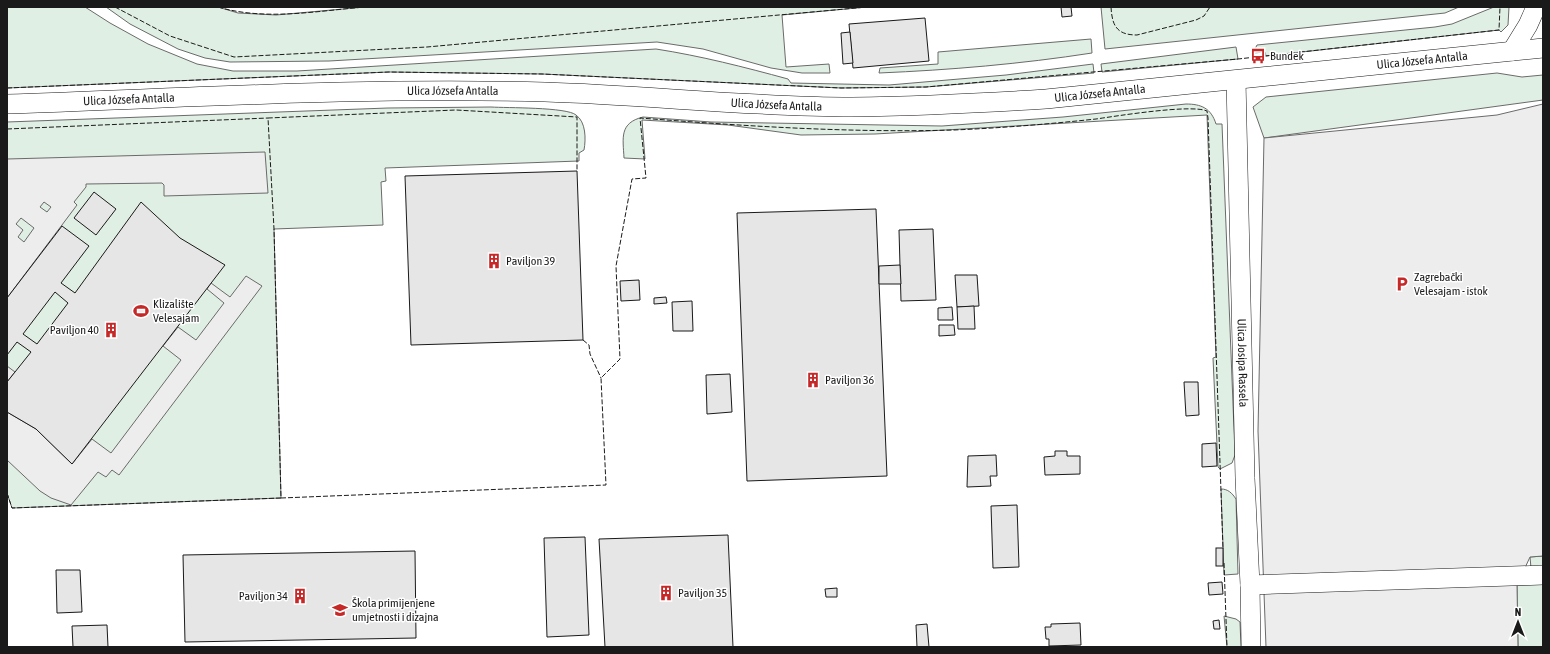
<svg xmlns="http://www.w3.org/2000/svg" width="1550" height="654" font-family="'Asap Condensed',sans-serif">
<rect width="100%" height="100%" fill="#fff"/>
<g fill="#e0efe3" stroke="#6a6a6a">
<path d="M7,7H85L110,23L148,44L197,64L233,71H297L656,49C701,56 744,67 788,79L791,83L889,85L1006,75L1093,64L1094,73L926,87L841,88L542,74L389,72L7,88Z"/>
<path d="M106,7H218L238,13L276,15L365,7H867L782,15L786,67L829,64L830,73H802L771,68L703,49L657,42L329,61L230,62L205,58L178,49L130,24Z"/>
<path d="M1101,7H1459L1445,13L1105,49Z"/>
<path d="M1494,7H1509L1508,25L1501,32L1499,30L1266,56L1265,52L1253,53L1257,45L1435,27L1452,24Z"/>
<path d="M1091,39L1092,53C1021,64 950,70 879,73L880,68L938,64V52Z"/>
<path d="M1236,47L1238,59L1102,72L1101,64Z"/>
<path d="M1497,73L1522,77L1543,75V100L1264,138L1253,107L1266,97Z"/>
<path d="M1186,104C1201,104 1211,108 1216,124H1222L1235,455L1232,463L1220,469L1218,467L1213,358L1216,357L1207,115L875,134L801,135L728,125L642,120L645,159L624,158C623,138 619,123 643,117L711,122L942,126L1063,117Z"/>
<path d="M491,107C506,108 567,107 576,115C586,122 586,139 584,150L579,153V161L385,168L386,181L381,182L383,225L274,229L281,498L12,508L7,493V122L388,108Z"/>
<path d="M1221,489C1228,489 1232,493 1236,499L1238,574L1224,575Z"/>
<path d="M1543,556V567L1531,568L1530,557Z"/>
<path d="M1543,584V647H1518L1517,585Z"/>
<path d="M1224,616L1236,619L1240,622L1241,647H1227Z"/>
</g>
<g fill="#ededed" stroke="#6a6a6a" fill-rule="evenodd">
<path d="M1543,104V556L1530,557L1517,585L1518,647H1266L1258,431L1264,138L1497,115Z"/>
<path d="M265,152L268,193L164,196V185L162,183L86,184V187L74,202L77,205L7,298V159ZM44,202L51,207L47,212L40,207ZM21,218L34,228L24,242L18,237L23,230L16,224Z"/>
<path d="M246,276L262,286L119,475L112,470L106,477L98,472L71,505L51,498L40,491L7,460V412L36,429L72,464L92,439L111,453L181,360L163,346L178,327L196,340L224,303L207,289L211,283L230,297Z"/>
<path d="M7,366L15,372L7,382Z"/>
</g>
<g fill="#e6e6e6" stroke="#1a1a1a" fill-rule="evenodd">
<path d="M1061,7H1071L1072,16L1062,17Z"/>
<path d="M925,18L929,61L853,68L849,24Z"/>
<path d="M850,32L853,63L843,64L841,33Z"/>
<path d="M577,171L583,340L411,345L405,176Z"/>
<path d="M94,192L116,209L96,235L74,218Z"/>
<path d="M141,202L180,238L225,265L72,464L36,429L7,412V382L31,352L17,342L7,355V298L62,226L89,246L61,283L75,293ZM55,292L68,303L37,344L23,334Z"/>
<path d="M876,209L887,476L747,481L737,213Z"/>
<path d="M933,229L936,300L901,301L899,230Z"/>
<path d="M900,265L901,284H879V266Z"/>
<path d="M955,275H977L979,306L957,307Z"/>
<path d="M639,280L640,300L621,301L620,281Z"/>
<path d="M666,297L667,303L654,304V298Z"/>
<path d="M692,301L693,331H673L672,302Z"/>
<path d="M974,306L975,329H958L957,307Z"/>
<path d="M952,307L953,320H938V308Z"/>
<path d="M939,325H954L955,335L939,336Z"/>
<path d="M730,374L732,412L707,414L706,375Z"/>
<path d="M1184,382H1198L1199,415L1186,416Z"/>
<path d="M1216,443L1217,466L1202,467V444Z"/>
<path d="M1055,451H1067V456H1080V474L1045,475L1044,457L1055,456Z"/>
<path d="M996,455L997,476H990L991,486L967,487L968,456Z"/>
<path d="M1017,505L1019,567L993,568L991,506Z"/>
<path d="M728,535L733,647H605L599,539Z"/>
<path d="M585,537L589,635L547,637L544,538Z"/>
<rect x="1216" y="548" width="7" height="18"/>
<path d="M415,551L416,638L185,642L183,555Z"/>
<path d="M56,570H80L82,612L57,613Z"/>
<path d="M1222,582L1223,594L1209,595L1208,583Z"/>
<path d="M837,588V597H826L825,589Z"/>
<path d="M1219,620L1220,629H1214L1213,621Z"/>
<path d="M1080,623L1081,645L1049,646V639H1046L1045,627H1051V624Z"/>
<path d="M927,624L929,647H917L916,625Z"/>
<path d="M107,625L108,647H73L72,626Z"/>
</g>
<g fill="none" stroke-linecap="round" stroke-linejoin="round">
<g stroke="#1a1a1a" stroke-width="20">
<g id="minor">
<path d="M1512,51L1528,25L1536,7"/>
<path id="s1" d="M1236,80L1245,478L1250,585L1251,647"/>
<path id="s2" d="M7,104C186,98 365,87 545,92C647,95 750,107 852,107C917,106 981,103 1046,99L1543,48"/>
<path d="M1250,585L1543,575"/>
</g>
</g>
<use href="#minor" stroke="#fff" stroke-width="19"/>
<g stroke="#1a1a1a" stroke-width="1" stroke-dasharray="5 2" stroke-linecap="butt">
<path d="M115,7L170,36L234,57L427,47L867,7"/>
<path d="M218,7C266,21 316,11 365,7"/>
<path d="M1111,7C1112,26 1117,35 1137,35L1196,20L1204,16L1210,7"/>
<path d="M7,88L389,72L542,74L841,88L926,87L1238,59L1499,30L1500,7"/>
<path d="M7,129L268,118"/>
<path d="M583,340L589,345L590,354L601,378"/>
<path d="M7,493L12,508L281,498L274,229L268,118L456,110L577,117V171"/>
<path d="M281,498L606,485L601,378L620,359L616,266L632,179L646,178L640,118C744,126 849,133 954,130C1002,128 1049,124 1096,119C1117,116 1191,104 1207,111L1208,118L1223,549"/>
<path d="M1224,563L1227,647"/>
</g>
</g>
<defs>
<g id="bus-bare" transform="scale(1.2)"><path d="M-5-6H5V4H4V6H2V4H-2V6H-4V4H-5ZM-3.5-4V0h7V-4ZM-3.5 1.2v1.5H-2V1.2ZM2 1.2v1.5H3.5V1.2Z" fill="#c62828" stroke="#fff" stroke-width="2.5" paint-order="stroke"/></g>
<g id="building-bare" transform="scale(1.2)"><path d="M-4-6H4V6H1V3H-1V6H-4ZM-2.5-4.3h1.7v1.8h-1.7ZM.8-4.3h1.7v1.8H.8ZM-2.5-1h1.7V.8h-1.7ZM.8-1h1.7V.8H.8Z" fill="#c62828" stroke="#fff" stroke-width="2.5" paint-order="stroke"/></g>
<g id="parking-bare" transform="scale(1.2)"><path d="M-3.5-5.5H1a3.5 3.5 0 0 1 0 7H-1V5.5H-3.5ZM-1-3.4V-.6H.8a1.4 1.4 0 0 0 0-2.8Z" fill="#c62828" stroke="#fff" stroke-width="2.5" paint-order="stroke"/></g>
<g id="stadium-bare" transform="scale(1.2)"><path d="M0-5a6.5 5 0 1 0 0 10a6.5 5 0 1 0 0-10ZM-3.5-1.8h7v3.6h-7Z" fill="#c62828" stroke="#fff" stroke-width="2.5" paint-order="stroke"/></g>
<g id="school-bare" transform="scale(1.2)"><path d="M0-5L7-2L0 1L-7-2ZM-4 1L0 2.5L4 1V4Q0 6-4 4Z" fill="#c62828" stroke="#fff" stroke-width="2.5" paint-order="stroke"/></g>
</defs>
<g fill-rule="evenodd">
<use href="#bus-bare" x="1258" y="56"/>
<use href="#building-bare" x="494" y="261"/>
<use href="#parking-bare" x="1402" y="284"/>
<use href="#stadium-bare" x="141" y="311"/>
<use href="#building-bare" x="111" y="330"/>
<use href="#building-bare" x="813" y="380"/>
<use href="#building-bare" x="666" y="593"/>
<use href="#building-bare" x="300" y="596"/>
<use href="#school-bare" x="340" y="610"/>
</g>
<g text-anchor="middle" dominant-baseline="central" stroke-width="3" stroke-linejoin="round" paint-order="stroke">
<g font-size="12" fill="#1a1a1a" stroke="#fff" text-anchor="start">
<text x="1270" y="56">Bundek</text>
<text x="506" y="261">Paviljon 39</text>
<text x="1414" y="277">Zagrebački<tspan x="1414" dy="14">Velesajam - istok</tspan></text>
<text x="153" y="304">Klizalište<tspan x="153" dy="14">Velesajam</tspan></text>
<text x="99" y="330" text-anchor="end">Paviljon 40</text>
<text x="825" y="380">Paviljon 36</text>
<text x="678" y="593">Paviljon 35</text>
<text x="288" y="596" text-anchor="end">Paviljon 34</text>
<text x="352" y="603">Škola primijenjene<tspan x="352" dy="14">umjetnosti i dizajna</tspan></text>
</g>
<g font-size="12" fill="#1a1a1a" stroke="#fff">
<text stroke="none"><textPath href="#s2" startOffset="1418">Ulica Józsefa Antalla</textPath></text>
<text stroke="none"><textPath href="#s2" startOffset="446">Ulica Józsefa Antalla</textPath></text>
<text stroke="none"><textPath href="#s2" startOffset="1094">Ulica Józsefa Antalla</textPath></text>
<text stroke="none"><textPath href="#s2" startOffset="122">Ulica Józsefa Antalla</textPath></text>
<text stroke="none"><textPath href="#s2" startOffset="770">Ulica Józsefa Antalla</textPath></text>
<text stroke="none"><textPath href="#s1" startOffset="283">Ulica Josipa Rassela</textPath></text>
</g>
</g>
<rect width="1550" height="654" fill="none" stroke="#1a1a1a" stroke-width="16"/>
<g transform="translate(1518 622)" stroke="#ffffff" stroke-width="3" paint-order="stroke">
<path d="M0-3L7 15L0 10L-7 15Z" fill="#1a1a1a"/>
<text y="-6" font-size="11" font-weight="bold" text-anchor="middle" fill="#1a1a1a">N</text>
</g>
</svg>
